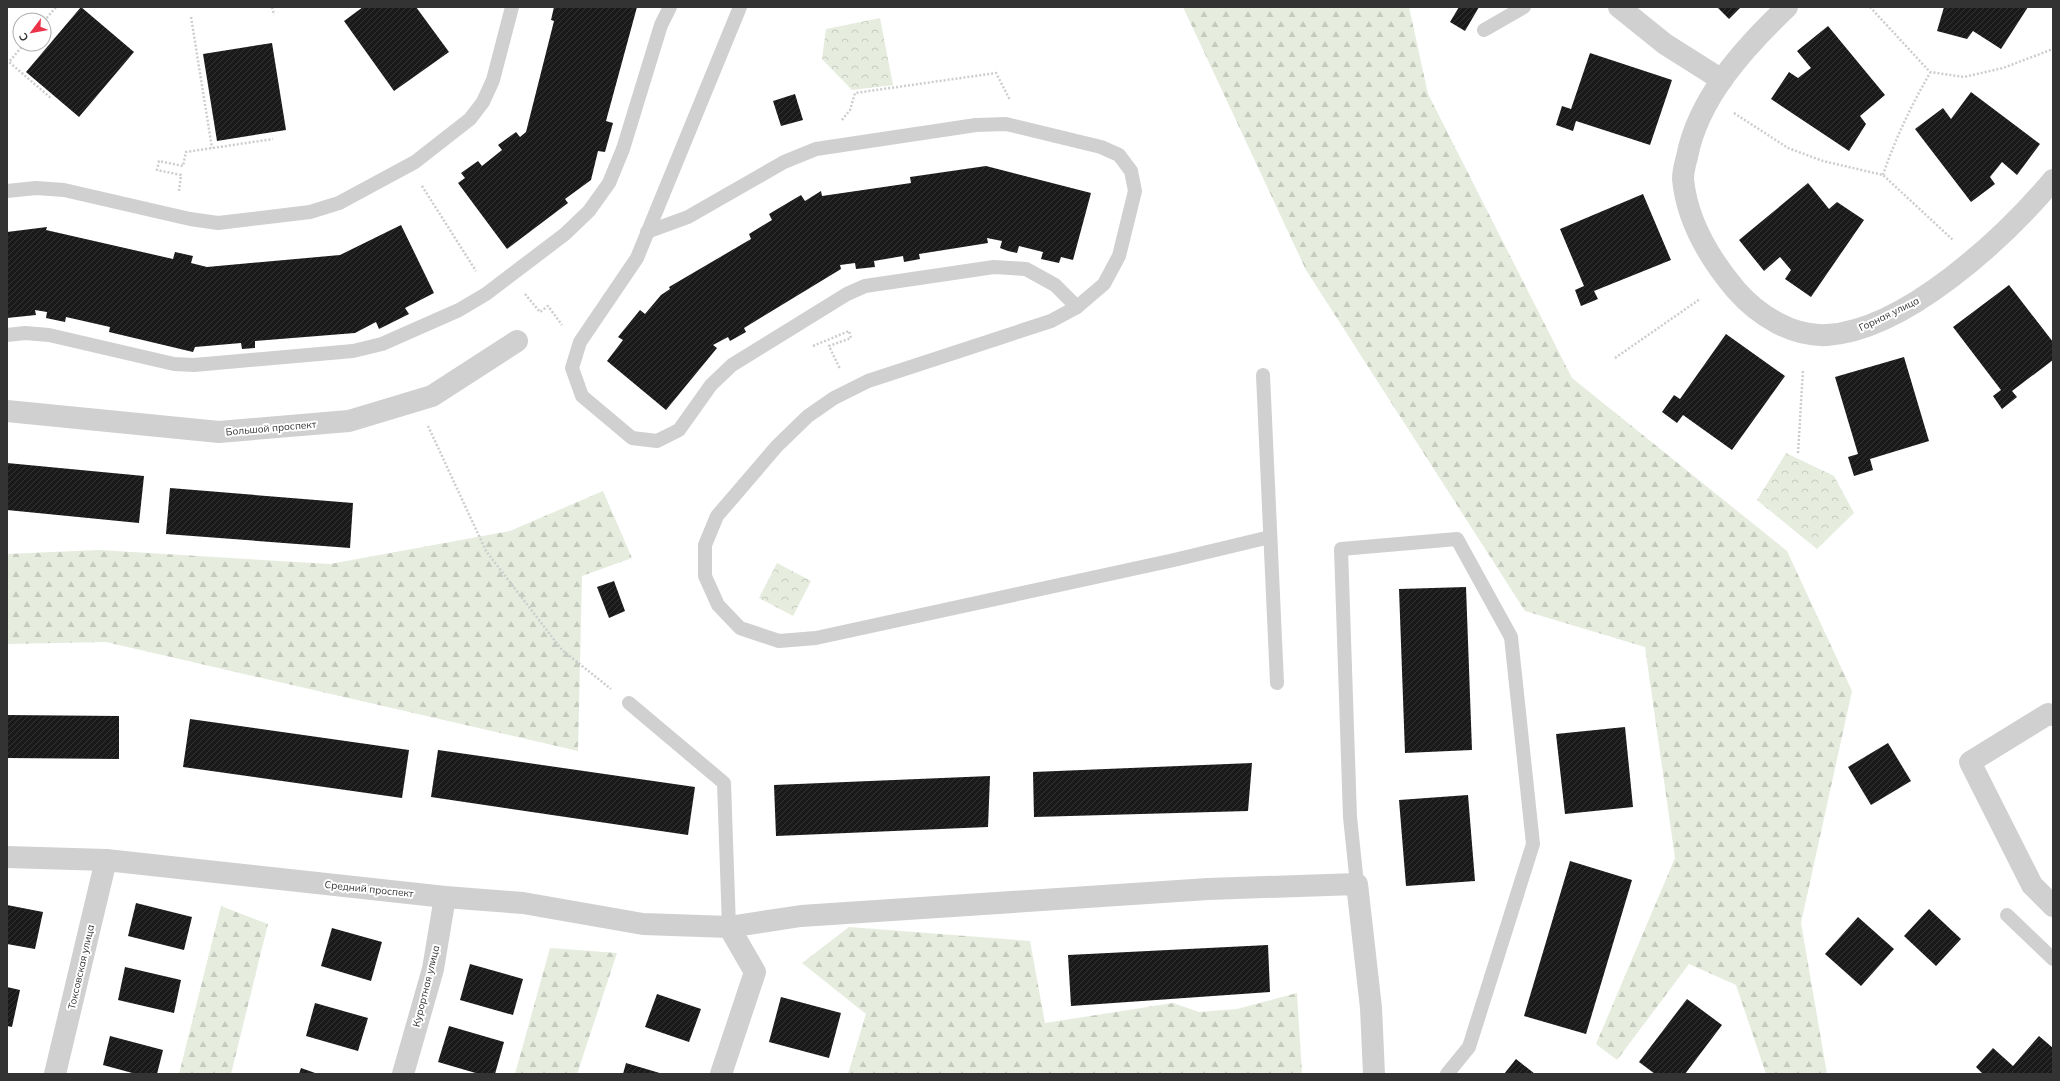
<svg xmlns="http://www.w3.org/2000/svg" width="2060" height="1081" font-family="Mulish,sans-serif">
<defs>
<pattern id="forest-firs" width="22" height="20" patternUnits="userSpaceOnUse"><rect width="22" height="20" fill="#e6ecde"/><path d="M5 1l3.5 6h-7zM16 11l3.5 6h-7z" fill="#c6cbbf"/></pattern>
<pattern id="park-crowns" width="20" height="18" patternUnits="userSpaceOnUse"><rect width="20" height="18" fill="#e6ecde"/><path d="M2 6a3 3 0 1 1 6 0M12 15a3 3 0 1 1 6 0" fill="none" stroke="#c6cbbf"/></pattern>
<pattern id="building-hatch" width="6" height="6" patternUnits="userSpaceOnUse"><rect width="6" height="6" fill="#1a1a1a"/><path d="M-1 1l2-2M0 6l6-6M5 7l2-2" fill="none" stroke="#333"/></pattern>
</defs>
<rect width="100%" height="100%" fill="#fff"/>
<g fill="url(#forest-firs)">
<path d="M1183,7H1409L1428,94L1572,378L1787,551L1852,691L1801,923L1827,1074H1766L1736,985L1689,964L1617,1060L1596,1044L1675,858L1645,647L1525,611L1306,270Z"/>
<path d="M603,491L632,558L582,576L578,751L106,642L7,644V554L99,550L330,564L510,531Z"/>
<path d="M221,906L268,924L231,1074H179Z"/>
<path d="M849,927L1030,941L1045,1023L1173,1003L1199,1012L1237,1009L1297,993L1302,1074H848L866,1014L802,963Z"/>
<path d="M550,948L617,953L577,1074H515Z"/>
</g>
<g fill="url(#park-crowns)">
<path d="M880,18L893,85L852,90L822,59L826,29Z"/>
<path d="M1786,453L1834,476L1854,513L1817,549L1757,500Z"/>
<path d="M777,563L811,581L793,616L759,598Z"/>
</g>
<g fill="url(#building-hatch)">
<path d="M81,7L134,52L79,117L26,72Z"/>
<path d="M363,7H416L449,52L394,91L344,21Z"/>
<path d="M554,7H637L606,121L613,123L605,152L598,151L591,180L565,199L568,203L507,249L458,183L465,178L461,173L478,161L482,166L502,150L498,145L516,132L520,137L526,132L554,21L551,20Z"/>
<path d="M1459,7H1479L1465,31L1450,22Z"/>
<path d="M1717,7H1741L1729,19Z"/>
<path d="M1944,7H2028L2001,49L1973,31L1967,39L1937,31Z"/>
<path d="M1828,26L1885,95L1860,116L1866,124L1849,151L1771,99L1789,72L1798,78L1811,68L1797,51Z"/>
<path d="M272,43L286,130L217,141L203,54Z"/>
<path d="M1590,53L1672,80L1650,145L1576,121L1573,131L1556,125L1562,106L1571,109Z"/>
<path d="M1971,92L2040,144L2017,175L2002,162L1990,177L1995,184L1971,202L1915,129L1943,108L1951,119Z"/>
<path d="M795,94L803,120L781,126L773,101Z"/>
<path d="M986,166L1091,193L1073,260L1061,257L1059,263L1041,259L1043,252L1019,246L1017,253L1008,251L1000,248L1002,241L987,238L988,243L919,254L920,259L904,262L903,256L874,261L875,267L856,269L855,263L840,265L841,269L744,328L746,332L730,341L728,337L713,345L717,348L666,410L607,361L623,340L618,337L640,310L645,314L661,295L670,289L669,287L751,239L749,234L772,220L769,214L801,195L805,201L821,191L822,196L911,183L910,177Z"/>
<path d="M1808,183L1829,209L1837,202L1864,220L1811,297L1785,279L1791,270L1780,257L1764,271L1739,240Z"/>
<path d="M1643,194L1671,260L1594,291L1598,299L1581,306L1575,290L1584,286L1560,229Z"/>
<path d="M401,225L434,293L405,308L409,314L379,329L376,322L355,333L255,341V348L242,349L241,343L195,347L193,352L109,332L110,327L66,317L65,322L46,318L47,312L35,310L36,315L7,318V232L47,227L46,230L173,259L175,252L193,256L191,263L207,267L340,255Z"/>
<path d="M2009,285L2053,342V360L2012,391L2017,397L2002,409L1993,396L2001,390L1953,327Z"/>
<path d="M1726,334L1785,376L1732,450L1683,415L1677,423L1662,412L1674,395L1680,399Z"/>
<path d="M1904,357L1929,441L1870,459L1873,470L1854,476L1848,457L1858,454L1835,377Z"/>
<path d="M7,463L144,476L139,523L7,510Z"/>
<path d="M170,488L353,503L350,548L166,534Z"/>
<path d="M614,581L625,611L609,618L597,587Z"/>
<path d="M1466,587L1472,750L1405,753L1399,589Z"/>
<path d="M7,715L119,716V759L7,758Z"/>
<path d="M190,719L409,750L402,798L183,767Z"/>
<path d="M1625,727L1633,807L1565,814L1556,734Z"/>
<path d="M1888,743L1911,781L1871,805L1848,767Z"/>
<path d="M438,750L695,787L688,835L431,797Z"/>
<path d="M1252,763L1248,811L1034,817L1033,772Z"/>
<path d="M990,776L988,827L776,836L774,785Z"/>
<path d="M1468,795L1475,881L1406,886L1399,800Z"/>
<path d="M1570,861L1632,880L1586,1034L1524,1016Z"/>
<path d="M136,903L192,917L184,950L128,936Z"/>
<path d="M7,905L43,912L35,949L7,944Z"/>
<path d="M1929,909L1961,939L1936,966L1904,936Z"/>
<path d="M1858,917L1894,949L1861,986L1825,954Z"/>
<path d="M332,928L382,942L371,981L321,966Z"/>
<path d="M1268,945L1270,992L1071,1006L1068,955Z"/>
<path d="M470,964L523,979L513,1015L460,1000Z"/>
<path d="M125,967L181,980L174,1013L118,1000Z"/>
<path d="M7,987L20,990L12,1027L7,1026Z"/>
<path d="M657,994L701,1009L689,1042L645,1027Z"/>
<path d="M781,997L841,1013L829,1058L769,1042Z"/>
<path d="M1687,999L1722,1025L1685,1074H1655L1639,1062Z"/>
<path d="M315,1003L368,1018L358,1051L306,1036Z"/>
<path d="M449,1026L504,1042L495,1074H479L438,1062Z"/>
<path d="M110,1036L163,1050L157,1074H136L103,1065Z"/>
<path d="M2039,1036L2053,1048V1074H1983L1976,1067L1993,1048L2013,1066Z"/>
<path d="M1516,1059L1535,1074H1504Z"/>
<path d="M626,1063L663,1074H623Z"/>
<path d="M301,1068L318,1074H299Z"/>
</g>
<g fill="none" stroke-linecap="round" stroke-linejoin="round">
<g stroke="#cdcdcd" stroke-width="2.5" stroke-dasharray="2 2" stroke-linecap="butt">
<path d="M272,7L274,15"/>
<path d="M1870,7L1930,72L1964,77L2003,68L2053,49"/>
<path d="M191,17L212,148"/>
<path d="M44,21L56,7"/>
<path d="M24,44L9,62L51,98"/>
<path d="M1734,113L1788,148L1823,161L1883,175L1953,240"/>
<path d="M842,120L850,110L855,93L996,73L1010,100"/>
<path d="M1883,175C1895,139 1911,106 1930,73"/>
<path d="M422,186L476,271"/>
<path d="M179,191L181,175L157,170L159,161L183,166L186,152L273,139"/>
<path d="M525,294L540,312L548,306L562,325"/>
<path d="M813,346L849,331L851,338L829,346L840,369"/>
<path d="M1615,358L1700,299"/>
<path d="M428,426L486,551L562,650L611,689"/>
<path d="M1798,453L1803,370"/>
</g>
<g stroke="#d0d0d0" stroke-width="14">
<path d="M740,7L637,258L580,342L572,368L582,396L632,438L657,441L679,430L711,385L732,365L847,294L865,286L994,267L1026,269L1055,285L1077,307"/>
<path d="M1484,30L1524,7"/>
<path d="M7,191L36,188L64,190L190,219L218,223L310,212L339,203L415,162L470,119L483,102L493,80L512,7"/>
<path d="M647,232L688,217L784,162L816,149L976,125L1006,124L1101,147L1119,155L1131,171L1135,191L1119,256L1104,284L1077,307L1051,321L868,381L834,398L808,416L777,446L717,516L705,545V576L718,605L740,628L779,641L816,638L1174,560L1270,537"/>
<path d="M7,335L25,333L49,335L174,364L194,365L353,351L382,344L459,310L486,294L565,234L589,211L609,183L623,149L661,25L670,7"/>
<path d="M1263,375L1277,683"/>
<path d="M629,703L724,783L729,927"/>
<path d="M1357,884L1350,817L1341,549L1457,539L1511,637L1533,844L1469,1047L1447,1074"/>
<path d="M2007,915L2053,959"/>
</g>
<g stroke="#d0d0d0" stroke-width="22">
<path d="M1619,7L1665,44L1722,80"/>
<path d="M1787,7C1745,47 1698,98 1687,157C1685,164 1683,172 1683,179C1687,221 1709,258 1736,290C1758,315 1792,337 1827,335C1906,330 2004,238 2053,180"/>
<path d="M7,411L219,432L349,421L432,396L517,341"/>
<path d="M2053,715L2048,714L1970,762L2032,885L2053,906"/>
<path d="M7,857L106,860L445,897L523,903L643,924L729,927L801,916L1208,889L1357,884L1371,1008L1374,1074"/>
<path d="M55,1074L106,860"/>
<path d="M403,1074L433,969L445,897"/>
<path d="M721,1074L755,972L729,927"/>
</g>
</g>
<g text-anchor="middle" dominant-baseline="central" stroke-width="4" stroke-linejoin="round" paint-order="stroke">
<g font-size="10" fill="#333" stroke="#fff">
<text transform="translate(1889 314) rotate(-26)">Горная улица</text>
<text transform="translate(271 428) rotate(-5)">Большой проспект</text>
<text transform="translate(369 889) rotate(6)">Средний проспект</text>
<text transform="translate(81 967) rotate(-77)">Токсовская улица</text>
<text transform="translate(426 986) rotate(-76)">Курортная улица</text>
</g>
</g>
<rect width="2060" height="1081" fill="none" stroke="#333333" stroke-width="16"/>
<g transform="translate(32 32) rotate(238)"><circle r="19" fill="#ffffff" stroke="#adadad"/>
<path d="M0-3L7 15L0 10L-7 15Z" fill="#ec3249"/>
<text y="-6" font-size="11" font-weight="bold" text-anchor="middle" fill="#333333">С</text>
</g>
</svg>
